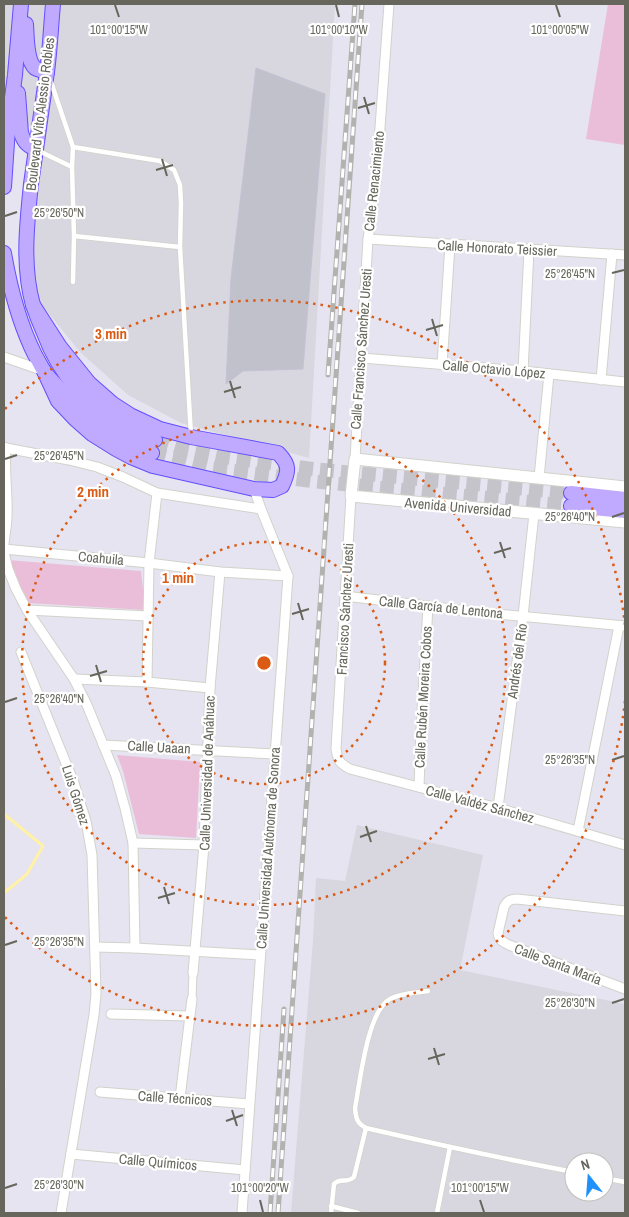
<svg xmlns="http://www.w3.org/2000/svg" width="629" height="1217" font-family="'Archivo Narrow',sans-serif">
<rect width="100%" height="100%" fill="#e6e4f0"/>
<g fill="#d8d7df" fill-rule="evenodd">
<path d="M4,4H335L309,458L181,423L128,395L80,352L37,299L30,259L41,128L4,123Z"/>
<path d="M357,825L483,855L460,970L625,1004V1213H291L313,940L316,878L345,881ZM574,1162H604V1192H574Z"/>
</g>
<g fill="#eabed8">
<path d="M608,4H625V145L586,139Z"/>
<path d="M8,560L141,571L145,610L27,603Z"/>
<path d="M117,755L200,762L196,838L139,834L123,771Z"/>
</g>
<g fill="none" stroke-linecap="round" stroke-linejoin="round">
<g stroke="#fff1a5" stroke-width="3">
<path d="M4,814L43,846L27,874L4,893"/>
<path d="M4,1081V1088"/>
</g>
</g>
<path fill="#c1c1cb" stroke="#c4c2d5" d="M256,68L325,94L303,369L243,371L226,384L231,278Z"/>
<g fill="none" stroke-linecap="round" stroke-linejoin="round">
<g stroke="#c6c4cb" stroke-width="14" stroke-dasharray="14 7" stroke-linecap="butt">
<path d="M155,440L184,449L217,456L313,469L571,493"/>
<path d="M152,453L212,468L311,481L571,506"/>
</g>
<g stroke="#d2d2cb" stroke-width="6">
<g id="service">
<path d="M51,82L73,147L160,161L174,170L180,185L181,203L180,247L191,435"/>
<path d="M73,147L72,167L74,236L180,247"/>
<path d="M37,150L72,167"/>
<path d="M73,282L74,236"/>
<path d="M428,991C416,993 401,993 390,999C367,1011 360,1083 355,1108C356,1119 357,1123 366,1128C435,1144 504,1159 574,1172"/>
<path d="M604,1178L625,1182"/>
<path d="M331,1206L358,1213"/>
<path d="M331,1213L334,1184C340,1177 347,1184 354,1177L366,1128"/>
<path d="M437,1213L450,1147"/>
</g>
</g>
<g stroke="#d2d2cb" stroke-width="9">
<path id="pedestrian" d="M192,999L193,973"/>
</g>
<g stroke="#d2d2cb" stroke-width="11">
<g id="minor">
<path d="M368,239L625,255"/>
<path d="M4,357L44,371"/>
<path d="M362,358L523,371L625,382"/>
<path d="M442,365L450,245"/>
<path d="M523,371L529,250"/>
<path d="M601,380L612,254"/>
<path d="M4,447L6,448L69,460L97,467L123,477L157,493L261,509"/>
<path d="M355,459L368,239L376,182L389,4"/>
<path d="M539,478L549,374"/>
<path d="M351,496L336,749C338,761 339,763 350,769L498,808L625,845"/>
<path d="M4,544C5,534 7,525 7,516C8,493 4,471 6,448"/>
<path d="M4,549L149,563L220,572L288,576"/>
<path d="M4,552L8,569L16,589L27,610L74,679L87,705L116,776L125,808L133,843L135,948"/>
<path d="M345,596L476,612L625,626"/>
<path d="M27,610L148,616"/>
<path d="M21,652L74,783L86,821L92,855L96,994L94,1015L61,1213"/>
<path d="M74,679L147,682L210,688"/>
<path d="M147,682L149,563L157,493"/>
<path d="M103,745L275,754"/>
<path d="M419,787L421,729L428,606"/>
<path d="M498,808L523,616L534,514"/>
<path d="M578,831L619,626"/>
<path d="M133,843L204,845"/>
<path d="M625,911L517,899C510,899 507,901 504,907L498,933C499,940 503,942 509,945L625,989"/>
<path d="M95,947L135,948L260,955"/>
<path d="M193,973L204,845L210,688L220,572"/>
<path d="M111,1014L189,1016"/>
<path d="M100,1092L249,1104"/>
<path d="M180,1098L192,999"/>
<path d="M71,1154L245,1170"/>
<path d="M242,1213L288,576L261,509L254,489"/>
</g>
</g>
<g stroke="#d2d2cb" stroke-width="13">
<path id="tertiary" d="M625,487L355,459L351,496L625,522"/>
</g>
<g stroke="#644eff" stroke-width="16">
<g id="primary">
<path d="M53,4C51,26 50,49 47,72C42,109 36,147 31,184C27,223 22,266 33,305C36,314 40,324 44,333C60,377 89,407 130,429C138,434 147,436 155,440"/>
<path d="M26,24C27,36 26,60 35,68C39,70 43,71 47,72"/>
<path d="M18,93L21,133C24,142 27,145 35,149"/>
<path d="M4,187L8,128L15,75L21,4"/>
<path d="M4,253C10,288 19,323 35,355C38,360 41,366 44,371C50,380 58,387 65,394C92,422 116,438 152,453"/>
<path d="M33,305L60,347L89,383L113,404L130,415L160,429L191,437L278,453C290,465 289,471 282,486L273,490L254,489L153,466L131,457L116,449L92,434L75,419L58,401L44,371"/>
<path d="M571,493L625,499"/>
<path d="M571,506L625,511"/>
</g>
</g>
<use href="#service" stroke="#fff" stroke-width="4.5"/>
<use href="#pedestrian" stroke="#fff" stroke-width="7"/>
<use href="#minor" stroke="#fff" stroke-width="9"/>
<use href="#tertiary" stroke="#fff" stroke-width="11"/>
<use href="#primary" stroke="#bfaaff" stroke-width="14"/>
<g stroke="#b2b2af" stroke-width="5">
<g id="rail">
<path d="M328,375L355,4"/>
<path d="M270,1213L284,1009"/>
<path d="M278,1213C306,810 333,407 362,4"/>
</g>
</g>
<use href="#rail" stroke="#fff" stroke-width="3" stroke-dasharray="9" stroke-linecap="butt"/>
</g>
<path fill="none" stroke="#66665c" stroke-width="2" d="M115,5L119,17M336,5L339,17M556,5L560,17M364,97L369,114M358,108L375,103M162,159L167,176M156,170L173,165M5,216L17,212M612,273L624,270M432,319L437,336M426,330L443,325M230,381L235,398M224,392L241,387M5,459L17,455M612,517L624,513M500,542L505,558M494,553L511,548M298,603L303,620M292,614L309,609M96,665L101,682M90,676L107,671M5,702L17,698M612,760L624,756M366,826L371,842M360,837L377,831M164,887L169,904M158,898L175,893M5,945L17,941M612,1003L624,999M434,1048L439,1065M428,1059L445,1054M232,1110L237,1126M226,1121L243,1115M5,1188L17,1184M260,1200L263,1212M480,1200L484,1212"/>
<g fill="none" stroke="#db5a14" stroke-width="2.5" stroke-dasharray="2.5 5">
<circle cx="264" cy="663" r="121"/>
<circle cx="264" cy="663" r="242"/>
<path d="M625 701A363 363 0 0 1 5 917M5 409A363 363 0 0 1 625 625"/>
</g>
<g text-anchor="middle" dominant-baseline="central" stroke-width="4.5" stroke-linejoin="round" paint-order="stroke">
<g font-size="14" fill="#66665c" stroke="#fff">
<text transform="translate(40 114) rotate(-83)">Boulevard Vito Alessio Robles</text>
<text transform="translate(374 181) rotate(-84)">Calle Renacimiento</text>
<text transform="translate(497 248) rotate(3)">Calle Honorato Teissier</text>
<text transform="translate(361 349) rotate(-86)">Calle Francisco Sánchez Uresti</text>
<text transform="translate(494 369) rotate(5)">Calle Octavio López</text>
<text transform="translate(458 507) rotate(5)">Avenida Universidad</text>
<text transform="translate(101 558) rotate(5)">Coahuila</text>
<text transform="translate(441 607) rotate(6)">Calle García de Lentona</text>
<text transform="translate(345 609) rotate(-87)">Francisco Sánchez Uresti</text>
<text transform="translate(517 661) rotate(-82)">Andrés del Río</text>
<text transform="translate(423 697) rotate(-87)">Calle Rubén Moreira Cobos</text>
<text transform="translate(159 747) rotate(3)">Calle Uaaan</text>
<text transform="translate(207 773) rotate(-88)">Calle Universidad de Anáhuac</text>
<text transform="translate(76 795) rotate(72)">Luis Gómez</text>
<text transform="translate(480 804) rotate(15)">Calle Valdéz Sánchez</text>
<text transform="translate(268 848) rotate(-86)">Calle Universidad Autónoma de Sonora</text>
<text transform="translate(558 964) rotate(21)">Calle Santa María</text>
<text transform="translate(175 1098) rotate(4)">Calle Técnicos</text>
<text transform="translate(158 1162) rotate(5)">Calle Químicos</text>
</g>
</g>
<g font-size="12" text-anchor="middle" fill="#66665c" stroke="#fff" stroke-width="4.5" stroke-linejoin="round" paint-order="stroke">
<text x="339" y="34">101°00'10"W</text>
<text x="119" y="34">101°00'15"W</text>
<text x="560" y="34">101°00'05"W</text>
<text x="59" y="217">25°26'50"N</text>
<text x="570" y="278">25°26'45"N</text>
<text x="59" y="460">25°26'45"N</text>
<text x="570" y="521">25°26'40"N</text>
<text x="59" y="703">25°26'40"N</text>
<text x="570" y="764">25°26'35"N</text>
<text x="59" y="946">25°26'35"N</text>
<text x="570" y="1007">25°26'30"N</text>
<text x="59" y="1189">25°26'30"N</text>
<text x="260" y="1192">101°00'20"W</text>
<text x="480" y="1192">101°00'15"W</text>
</g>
<circle cx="264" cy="663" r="8" fill="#db5a14" stroke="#fff" stroke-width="2.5"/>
<g font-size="15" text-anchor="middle" font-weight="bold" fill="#db5a14" stroke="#fff" stroke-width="4.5" stroke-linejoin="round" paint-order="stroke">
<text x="111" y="339">3 min</text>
<text x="93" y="497">2 min</text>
<text x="178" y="583">1 min</text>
</g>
<rect width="629" height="1217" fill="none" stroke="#66665c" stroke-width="10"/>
<g transform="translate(589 1177) rotate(343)"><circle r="24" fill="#ffffff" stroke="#c2c2be"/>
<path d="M0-4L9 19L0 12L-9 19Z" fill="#2091fa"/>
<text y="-8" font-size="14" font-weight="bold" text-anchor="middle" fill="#66665c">N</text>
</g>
</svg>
